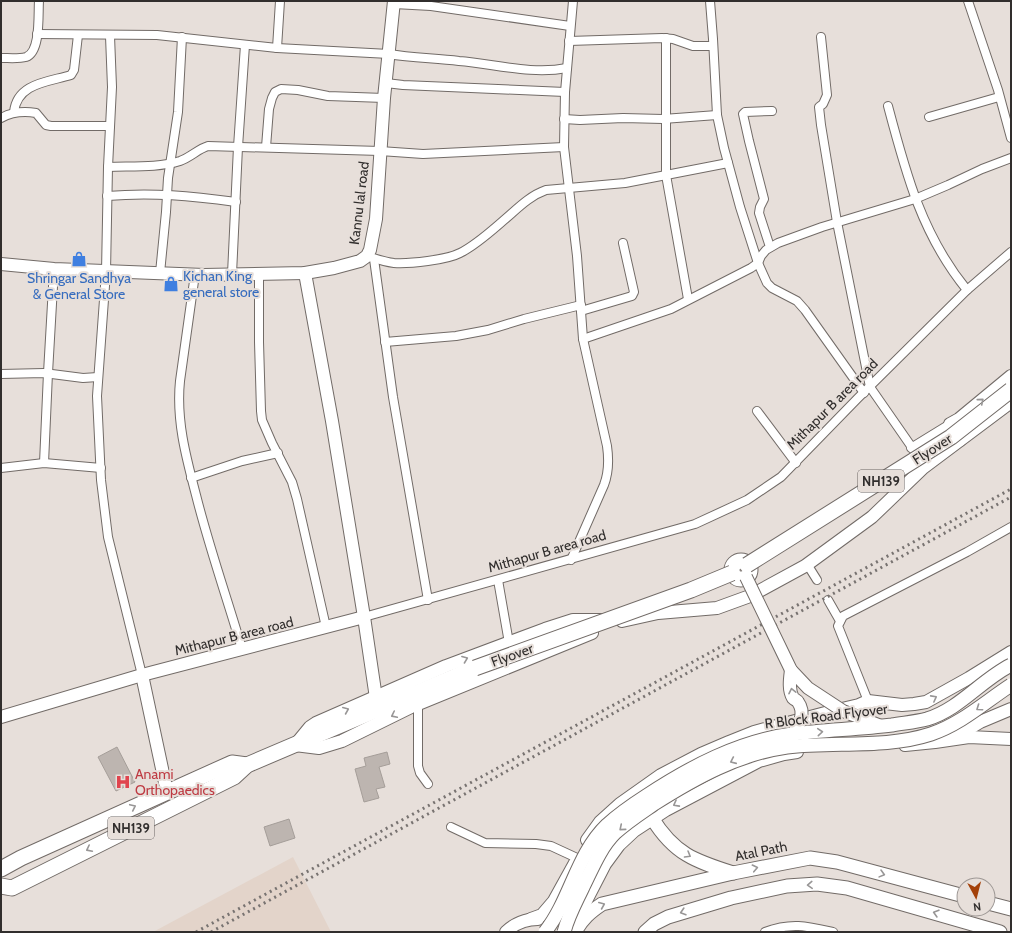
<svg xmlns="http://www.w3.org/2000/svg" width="1012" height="933" font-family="Cabin,sans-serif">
<rect width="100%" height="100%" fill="#e7dfda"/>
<path fill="#e3d4ca" d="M293,857L331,932H153Z"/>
<g fill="#bdb5b0" stroke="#a59e99">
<path d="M117,747L135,782L116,791L98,757Z"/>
<path d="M387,752L390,764L379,767L385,787L376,789L379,798L364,802L355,769L366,766L364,758Z"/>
<path d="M289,819L295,838L270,846L264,827Z"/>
</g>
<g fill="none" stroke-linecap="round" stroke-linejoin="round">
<g stroke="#726b67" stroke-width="10">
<g id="street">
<path d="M710,1L713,39L717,115L724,148L740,207L758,263L767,283L772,288L797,301L805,310L864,393"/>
<path d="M968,1L998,90L1011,138"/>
<path d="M394,4L431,6L570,26"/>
<path d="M37,34L157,35L277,48L389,54C412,58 436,58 459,61C495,64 532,75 567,68"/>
<path d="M110,36L112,87L108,167L106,272L97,396L101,480L108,537L142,675"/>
<path d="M821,37L827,95L823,104L819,107L821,125L837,222L870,387L920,459"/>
<path d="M666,38V175L688,299"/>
<path d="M569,41L662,38L673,39L693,46H713"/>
<path d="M277,48L280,1"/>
<path d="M1,58C9,58 19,59 26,57C41,52 38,14 39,1"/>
<path d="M386,83L403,85L565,92"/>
<path d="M888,106C906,174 922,235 967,290"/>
<path d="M14,112C17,83 48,82 71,75L74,70L78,35"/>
<path d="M929,117L999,97"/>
<path d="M1,118C12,112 24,111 36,113L46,125L51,126H110"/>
<path d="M564,119L580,120L623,118L663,119L717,115"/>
<path d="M266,147L269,109L272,98L275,92L281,89L298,90L328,96L384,98"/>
<path d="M108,167C131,166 158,168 180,161C191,157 198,149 208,146L380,151L423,154L564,147"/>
<path d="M107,196C152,192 192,196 236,202"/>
<path d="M770,247L759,213L760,207L764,199L749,141L743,114L745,112L772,111"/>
<path d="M367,256C376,259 385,262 394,263C409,264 447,260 460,253C476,245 490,232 504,220C517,209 529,196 546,190L625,183L728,163"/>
<path d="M374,259L393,397L428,600"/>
<path d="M160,273L166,212L168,178L178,112L182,37"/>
<path d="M195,274L180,381C176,420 186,457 196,495C209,547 227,598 242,649"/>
<path d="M232,274L238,147L245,45"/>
<path d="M259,274V342L261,411L262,420L272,443L292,482L297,499L326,627"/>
<path d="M581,311L632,296L634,292L623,243"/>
<path d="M583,339L671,309L751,268L758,263L761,256L766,250L778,243L822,227L915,199L948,185L982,169L1011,158"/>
<path d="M385,342L456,336L488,330L524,319L581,305"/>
<path d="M1,374L44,373L83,378L98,377"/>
<path d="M757,411L796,463"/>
<path d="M911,448L950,424"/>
<path d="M44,463L48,373L54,269"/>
<path d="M1,468L44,463L101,468"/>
<path d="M191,478L242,461L278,453"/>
<path d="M571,560L604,485C609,472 609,460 607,446L583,339L577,256L564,147L565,92L573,1"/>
<path d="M807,564L817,580"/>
<path d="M498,580L509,643"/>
<path d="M828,600L840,621"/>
<path d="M364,617L695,524L747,500L781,477L858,398L967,290L1011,252"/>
<path d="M868,701L838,626L843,616L967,552L1011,527"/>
<path d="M418,704V766L420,773L428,784"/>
<path d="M451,827L485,843L536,844L551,846L577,858"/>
<path d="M765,932C791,922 807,926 833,932"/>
</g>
</g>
<g stroke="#726b67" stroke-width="14">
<g id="secondary">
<path d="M1,264L54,269L204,275L305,273L334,268L360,261L367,256L370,250L376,219L384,98L394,1"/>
<path d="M305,273L332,421L364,617L376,698"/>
<path d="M960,440L950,424L959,419L1011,376"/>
<path d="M622,621L658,613L717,608L750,596L805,566L872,517L923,468L1011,402"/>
<path d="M142,675L167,792"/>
<path d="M1,717L142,675L364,617"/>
<path d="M955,737L980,722L1011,709"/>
<path d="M296,744L310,727L316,723L446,666L545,629L573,620H601"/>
<path d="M295,745L319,748L342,741L411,707L592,633"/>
<path d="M905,745L935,742L969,737L1011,739"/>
<path d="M587,840L600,822L620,804L661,775L701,754L729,742L754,732L829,712L859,705L868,701L902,705L914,704L926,702L969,678L1011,652"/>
<path d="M531,919L542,915L554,901L575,863"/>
<path d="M571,930L605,864L619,845L634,831L666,810L759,761L784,754L797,752"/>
<path d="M506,932C514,924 526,919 538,919"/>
</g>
</g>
<g stroke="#726b67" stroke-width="15">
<g id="primary">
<path d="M652,818C674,854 695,861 733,873"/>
<path d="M988,903L1011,909"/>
<path d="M575,932C582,919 590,912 602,904L733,873L810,858L837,862L964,896"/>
<path d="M645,932L654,924L668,917L731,898L787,886L817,884L847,888L1000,932"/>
</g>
</g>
<g stroke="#726b67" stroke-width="17">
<g id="highway">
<circle cx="741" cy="570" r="9"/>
<path d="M1,869L21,858L232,763L247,765"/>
<path d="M1,886L12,888L234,777L247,765L475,668"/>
</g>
</g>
<use href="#street" stroke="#fff" stroke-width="8"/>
<use href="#secondary" stroke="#fff" stroke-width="12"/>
<use href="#primary" stroke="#fff" stroke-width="13"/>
<use href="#highway" stroke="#fff" stroke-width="15"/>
<g stroke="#787371" stroke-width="3" stroke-dasharray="2 4" stroke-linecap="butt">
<path d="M196,932L1011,489"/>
<path d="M211,932L1011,497"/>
</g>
<g stroke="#726b67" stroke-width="14" stroke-linecap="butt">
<g id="secondary-bridge">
<path d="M746,577L791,670L808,688L843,711L881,726"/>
<path d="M791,670C790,678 788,690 793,698C795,700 797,700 798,702C806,713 799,725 793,734"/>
</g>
</g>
<g stroke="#726b67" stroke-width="15" stroke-linecap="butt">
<g id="primary-bridge">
<path d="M545,932C571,899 576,855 607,825C619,814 632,805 646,796C690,767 739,741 792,734C825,730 859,729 892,725C903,723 916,722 927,719C960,709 981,680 1011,665"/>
<path d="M564,932C568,916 576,902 583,887C592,869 600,848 615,833C627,822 641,813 654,804C695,778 738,754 787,747C834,741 885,749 931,734C961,724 985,702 1011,685"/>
</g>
</g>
<g stroke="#726b67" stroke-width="17" stroke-linecap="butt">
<g id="highway-bridge">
<path d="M747,565L951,437L1011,390"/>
<path d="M475,668L691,590L732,573"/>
</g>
</g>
<use href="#secondary-bridge" stroke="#fff" stroke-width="12"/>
<use href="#primary-bridge" stroke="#fff" stroke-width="13"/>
<use href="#highway-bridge" stroke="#fff" stroke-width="15"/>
</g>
<defs><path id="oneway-chevron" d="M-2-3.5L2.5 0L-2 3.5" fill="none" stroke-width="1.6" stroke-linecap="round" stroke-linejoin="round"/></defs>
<g stroke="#989696">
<use href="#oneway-chevron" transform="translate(981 401) rotate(-40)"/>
<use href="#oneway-chevron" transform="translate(465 659) rotate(-21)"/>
<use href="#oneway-chevron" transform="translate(792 691) rotate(-102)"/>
<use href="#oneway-chevron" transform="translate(934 698) rotate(-28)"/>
<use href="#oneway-chevron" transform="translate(979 708) rotate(145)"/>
<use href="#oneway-chevron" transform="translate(346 710) rotate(-23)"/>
<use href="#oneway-chevron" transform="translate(394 715) rotate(154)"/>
<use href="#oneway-chevron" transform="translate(820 732) rotate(-5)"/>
<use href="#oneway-chevron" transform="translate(733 761) rotate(156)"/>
<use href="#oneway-chevron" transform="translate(676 804) rotate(152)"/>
<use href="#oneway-chevron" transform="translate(133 807) rotate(-25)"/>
<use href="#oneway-chevron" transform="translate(622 828) rotate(140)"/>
<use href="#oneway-chevron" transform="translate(89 849) rotate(153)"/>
<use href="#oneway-chevron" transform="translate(688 855) rotate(30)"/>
<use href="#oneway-chevron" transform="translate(755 868) rotate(-12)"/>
<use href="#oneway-chevron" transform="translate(882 874) rotate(15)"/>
<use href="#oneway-chevron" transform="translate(810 885) rotate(177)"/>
<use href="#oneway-chevron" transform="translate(602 905) rotate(-23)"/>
<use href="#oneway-chevron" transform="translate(683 912) rotate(163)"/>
<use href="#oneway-chevron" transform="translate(936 913) rotate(-164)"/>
</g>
<defs>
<g id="shop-bare" transform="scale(1.2)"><path d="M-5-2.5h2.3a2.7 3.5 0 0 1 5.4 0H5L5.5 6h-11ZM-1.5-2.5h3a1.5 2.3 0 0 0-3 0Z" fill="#3f7fe0" stroke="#e7dfda" stroke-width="2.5" paint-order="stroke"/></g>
<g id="hospital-bare" transform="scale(1.2)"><path d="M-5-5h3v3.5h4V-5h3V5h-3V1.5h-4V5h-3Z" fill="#e0444e" stroke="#e7dfda" stroke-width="2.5" paint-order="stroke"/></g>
</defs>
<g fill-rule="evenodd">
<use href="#shop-bare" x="79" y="259"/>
<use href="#shop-bare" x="171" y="284"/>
<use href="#hospital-bare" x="123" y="782"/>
</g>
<g text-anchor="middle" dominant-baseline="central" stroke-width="4" stroke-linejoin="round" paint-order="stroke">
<g fill="#e7dfda" stroke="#686361" stroke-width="1">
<rect x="858" y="470" width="46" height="22" rx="3"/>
<rect x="108" y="817" width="46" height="22" rx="3"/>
</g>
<g font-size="13" font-weight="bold" fill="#312e2d">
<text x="881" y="481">NH139</text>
<text x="131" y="828">NH139</text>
</g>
<g font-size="14" fill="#312e2d" stroke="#e7dfda">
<text transform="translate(359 203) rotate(-83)">Kannu lal road</text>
<text transform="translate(832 404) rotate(-45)">Mithapur B area road</text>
<text transform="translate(932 449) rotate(-33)">Flyover</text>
<text transform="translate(547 551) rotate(-16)">Mithapur B area road</text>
<text transform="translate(234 636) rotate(-14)">Mithapur B area road</text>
<text transform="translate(512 655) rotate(-20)">Flyover</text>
<text transform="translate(826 716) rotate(-7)">R Block Road Flyover</text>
<text transform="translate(761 851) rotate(-11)">Atal Path</text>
</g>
<g font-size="14" fill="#366cbe" stroke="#e7dfda" text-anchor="start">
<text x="183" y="276">Kichan King<tspan x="183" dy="16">general store</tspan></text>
<text x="79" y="278" text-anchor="middle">Shringar Sandhya<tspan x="79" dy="16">&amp; General Store</tspan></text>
</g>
<g font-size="14" fill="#be3a42" stroke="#e7dfda" text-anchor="start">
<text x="135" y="774">Anami<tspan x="135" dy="16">Orthopaedics</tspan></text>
</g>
</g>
<rect width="1012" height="933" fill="none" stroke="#312e2d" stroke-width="4"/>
<g transform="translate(976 897) rotate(173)"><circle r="19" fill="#e7dfda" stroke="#9e9895"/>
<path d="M0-3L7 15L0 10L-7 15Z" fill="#a44109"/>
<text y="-6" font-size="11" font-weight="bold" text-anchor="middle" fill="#312e2d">N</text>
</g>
</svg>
